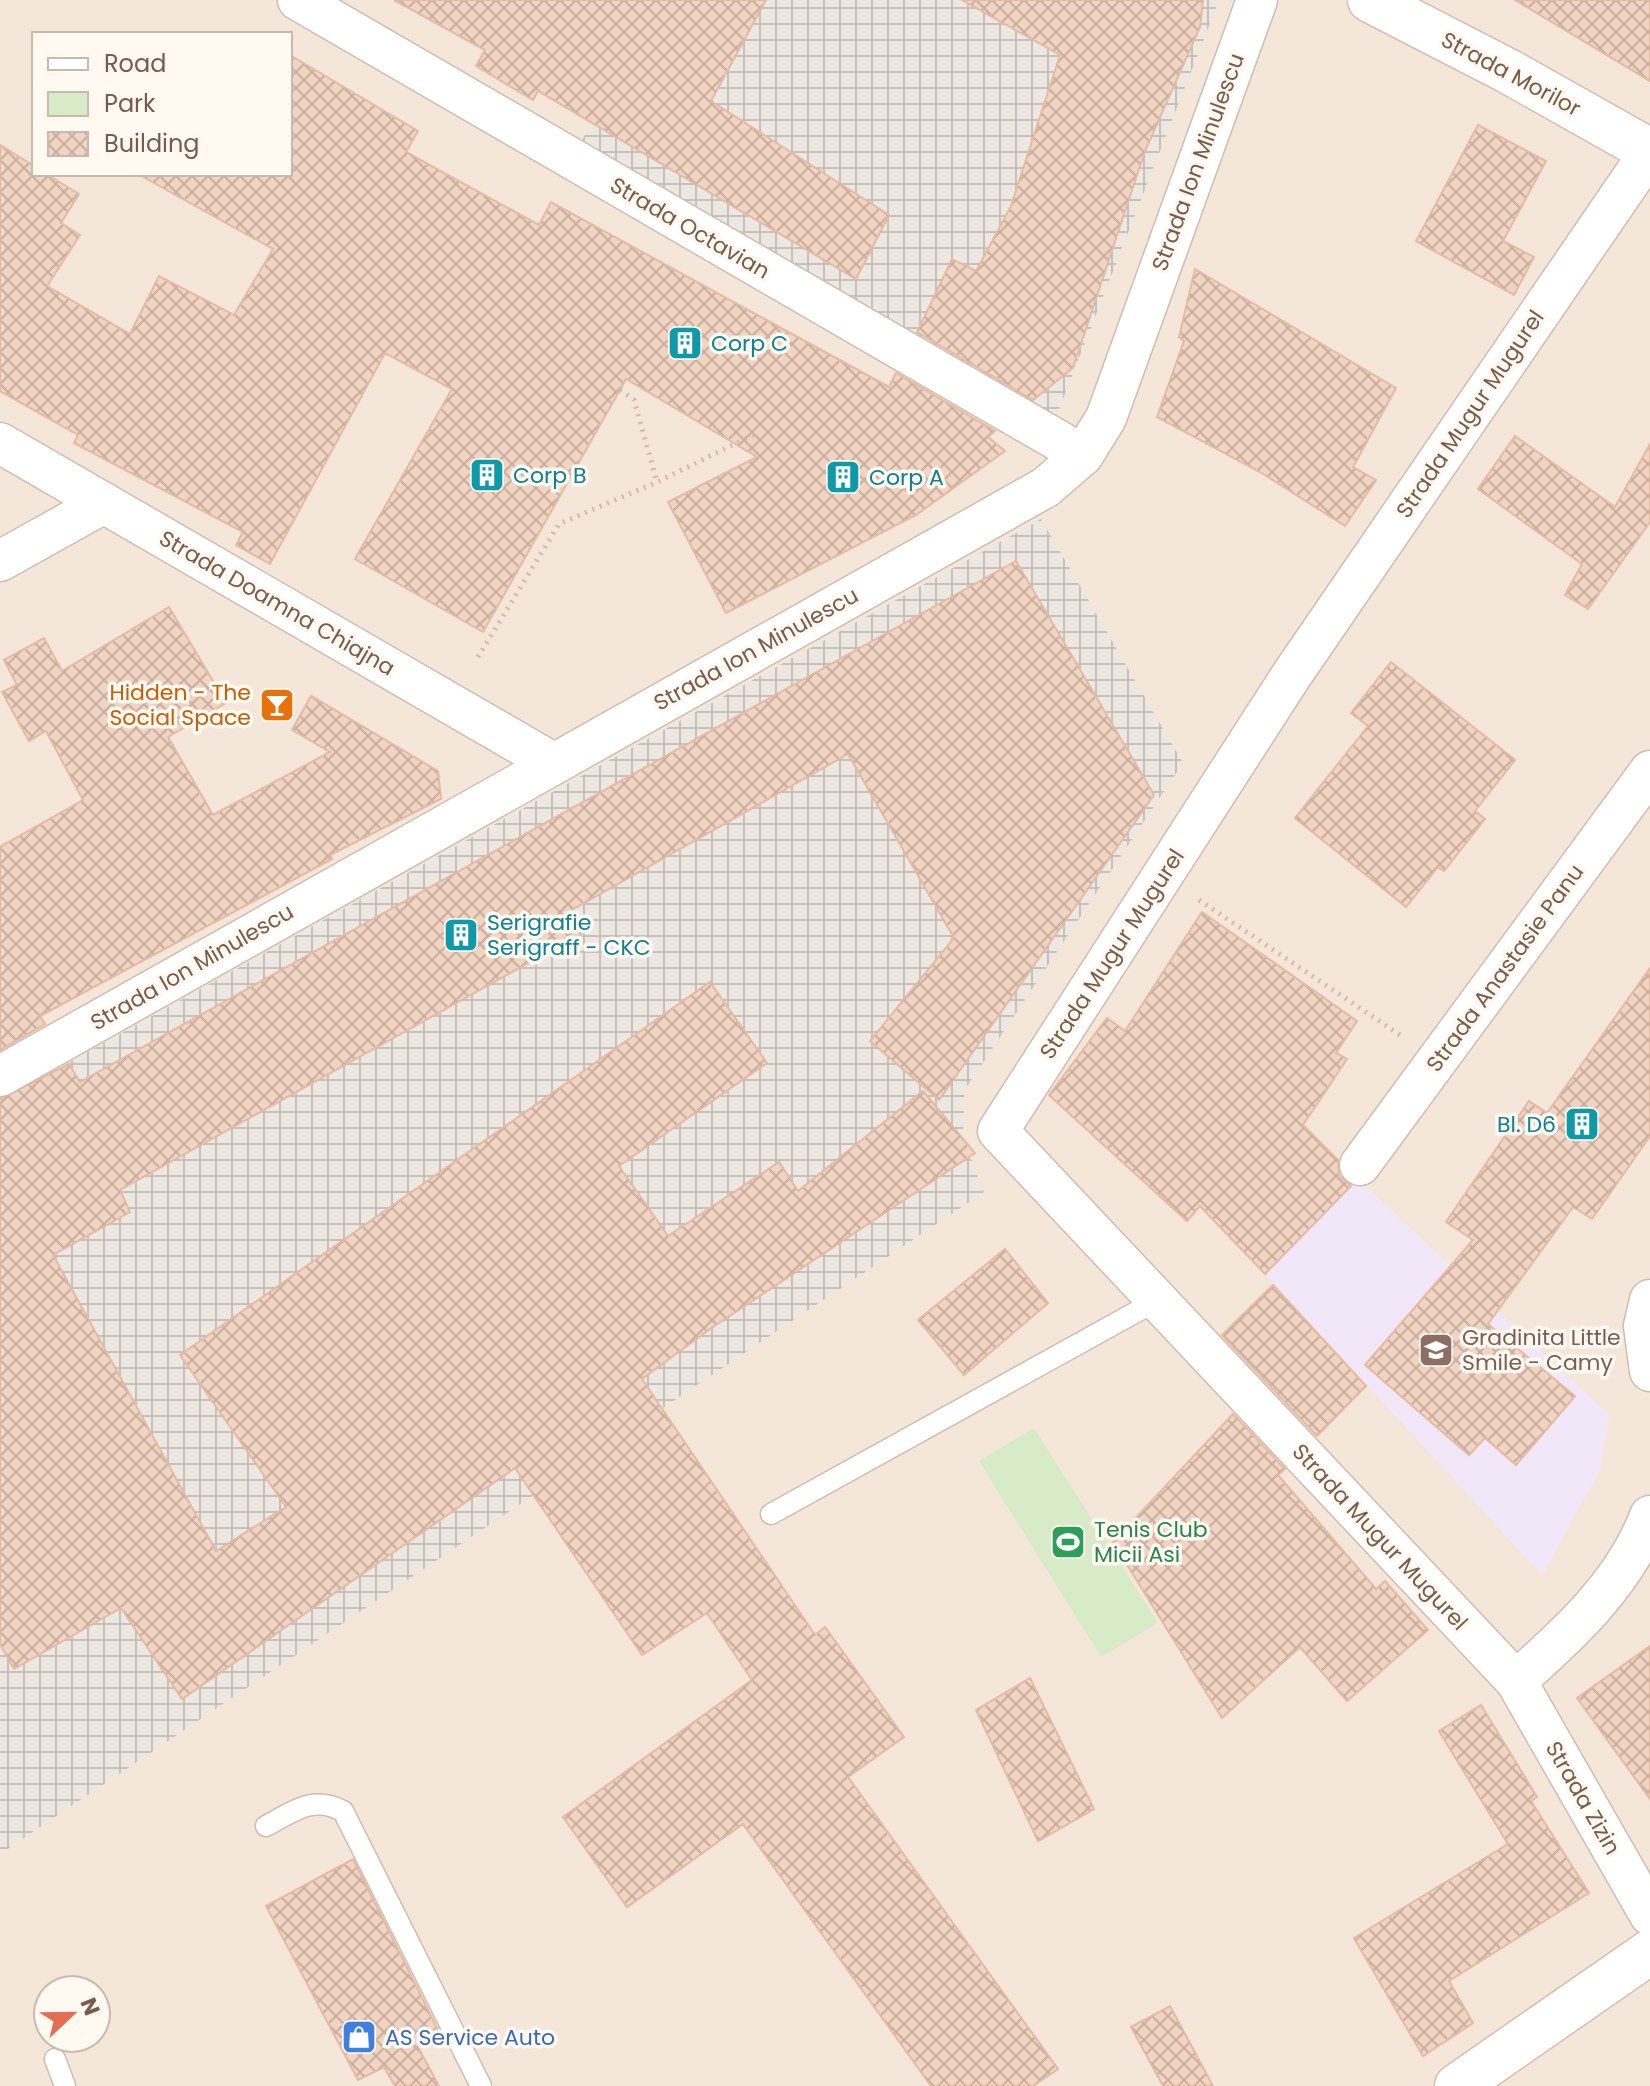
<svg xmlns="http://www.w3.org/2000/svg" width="1650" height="2086" font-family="Poppins,sans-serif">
<defs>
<pattern id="industrial-grid" width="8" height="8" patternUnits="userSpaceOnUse" patternTransform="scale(2)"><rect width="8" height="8" fill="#eee8e3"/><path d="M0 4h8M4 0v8" fill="none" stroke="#c6bfba"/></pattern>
<pattern id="building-cross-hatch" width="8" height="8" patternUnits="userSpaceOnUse" patternTransform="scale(2)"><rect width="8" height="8" fill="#f2d4c2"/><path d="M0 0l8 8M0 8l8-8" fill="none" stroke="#c9afa0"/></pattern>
</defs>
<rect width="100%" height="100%" fill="#fdf5eb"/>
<path fill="#f4e7d9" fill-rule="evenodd" d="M0,0H1650V2086H0ZM34,34H290V174H34ZM48,1990H96V2038H48Z"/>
<g fill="url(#industrial-grid)">
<path d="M660,0H1219L1054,422L582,140Z"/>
<path d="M1041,519L1183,763L964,1091L963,1139L984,1192L0,1854V1101Z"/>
</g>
<path fill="#f2e7f9" d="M1358,1179L1609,1415L1600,1470L1542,1575L1265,1274Z"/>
<path fill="#d8ebc8" d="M1034,1428L1158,1623L1101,1657L979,1461Z"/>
<g fill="url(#building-cross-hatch)" stroke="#e5baa3" stroke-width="2">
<path d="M394,0H766L711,101L889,215L856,279L538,91L533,100L476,66L485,50Z"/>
<path d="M962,0H1203L1200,27L1145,151L1073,368L1033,400L917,332L952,259L976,271L1011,206L1060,55Z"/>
<path d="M1515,0H1650V81Z"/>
<path d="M290,55L418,131L406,152L539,225L551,202L889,387L896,373L995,431L988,437L1005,451L916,515L726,613L668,502L757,457L626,379L483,632L355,559L452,389L385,353L270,564L236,545L243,532L74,443L78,435L0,391V145L34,166V174H46L79,194L61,223L80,235L47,286L130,334L159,276L234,315L273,249L138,174H290Z"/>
<path d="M1478,125L1546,161L1503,241L1534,257L1514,295L1416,241Z"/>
<path d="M1195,269L1396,388L1353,467L1376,480L1345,526L1260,472L1157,417L1184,341L1179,337Z"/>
<path d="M1515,436L1615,507L1650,444V522L1588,609L1565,595L1582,564L1478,489Z"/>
<path d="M1016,561L1154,795L939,1100L870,1041L954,938L848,754L572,910L584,932L120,1190L130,1212L53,1255L216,1551L286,1507L180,1355L710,982L767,1063L619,1166L668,1236L779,1162L798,1191L923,1091L975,1153L710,1329L642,1379L815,1635L825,1627L904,1737L848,1777L1058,2069L1033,2086H931L743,1824L627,1907L563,1817L752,1680L707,1613L642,1655L515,1468L182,1699L121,1608L14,1669L0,1644V1099L69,1064L80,1082Z"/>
<path d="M169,607L226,703L168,737L213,815L330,752L292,730L311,696L438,771L441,799L330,855L332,859L40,1016L45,1024L0,1050V847L83,800L46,731L29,741L2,692L17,685L4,660L44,638L62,671Z"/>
<path d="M1391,662L1515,760L1475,811L1485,819L1444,871L1438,867L1406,907L1295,818L1368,726L1351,713Z"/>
<path d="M1202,912L1357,1021L1336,1053L1347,1059L1303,1125L1338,1160L1339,1175L1351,1186L1265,1274L1200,1206L1187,1221L1049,1095L1107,1018L1125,1031Z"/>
<path d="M1650,968V1136L1592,1219L1573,1207L1488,1324L1575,1396L1516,1465L1485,1438L1469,1455L1365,1365L1473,1240L1446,1222L1529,1101L1547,1113Z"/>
<path d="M1005,1249L1048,1303L964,1375L918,1320Z"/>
<path d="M1273,1285L1366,1386L1317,1436L1222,1335Z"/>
<path d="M1233,1414L1285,1469L1278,1475L1376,1589L1385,1581L1428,1630L1347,1701L1300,1647L1222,1718L1113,1542Z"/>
<path d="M1650,1646V1799L1577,1698Z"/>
<path d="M1030,1678L1094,1809L1038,1841L976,1710Z"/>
<path d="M1481,1705L1537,1797L1531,1801L1589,1893L1449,1981L1473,2023L1423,2056L1354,1938L1508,1844L1439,1731Z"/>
<path d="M353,1859L440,2034L418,2047L439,2086H395L384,2067L358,2080L266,1906Z"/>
<path d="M1170,2006L1213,2086H1163L1131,2027Z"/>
</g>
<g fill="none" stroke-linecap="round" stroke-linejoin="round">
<g stroke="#cfbdaf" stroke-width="23">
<g id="lane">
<path d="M771,1514L1156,1301"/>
<path d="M266,1826C294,1811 313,1795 343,1811L481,2086"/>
<path d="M55,2059L65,2086"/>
</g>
</g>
<g stroke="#cfbdaf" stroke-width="43">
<g id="street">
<path d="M298,0L1083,455"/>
<path d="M1650,152L1291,676L998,1131L1516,1681L1650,1915"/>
<path d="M0,443L553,763"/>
<path d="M0,561L104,503"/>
<path d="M0,1076L1046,487L1083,455L1106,418L1257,0"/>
<path d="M1360,1165L1650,771"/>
<path d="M1650,1300L1644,1326L1650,1371"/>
<path d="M1516,1681C1569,1634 1625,1583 1650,1516"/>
</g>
</g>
<g stroke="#d5bfaf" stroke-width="47">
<g id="secondary">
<path d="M1370,0L1508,71L1650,151"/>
<path d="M1457,2086L1650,1952"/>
</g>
</g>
<g stroke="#d8b7a5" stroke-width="5" stroke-dasharray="2 6" stroke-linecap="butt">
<path d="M620,390L634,400L657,482"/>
<path d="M478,657L559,524L657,482L759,432"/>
<path d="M1199,900L1400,1035"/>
</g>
<use href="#lane" stroke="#fff" stroke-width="20"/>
<use href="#street" stroke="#fff" stroke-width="40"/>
<use href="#secondary" stroke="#fff" stroke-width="44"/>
</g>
<defs>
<g id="building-square" transform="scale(1.8)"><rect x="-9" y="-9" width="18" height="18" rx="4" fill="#0f9aa8" stroke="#fff9f2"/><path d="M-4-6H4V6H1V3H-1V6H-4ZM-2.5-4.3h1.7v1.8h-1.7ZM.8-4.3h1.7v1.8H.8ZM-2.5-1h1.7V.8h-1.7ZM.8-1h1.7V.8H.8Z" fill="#fff"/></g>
<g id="bar-square" transform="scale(1.8)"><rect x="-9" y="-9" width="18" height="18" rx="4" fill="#e8710a" stroke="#fff9f2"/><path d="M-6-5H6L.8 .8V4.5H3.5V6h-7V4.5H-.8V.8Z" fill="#fff"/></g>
<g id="school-square" transform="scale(1.8)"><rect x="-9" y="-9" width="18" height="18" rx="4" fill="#8d6e63" stroke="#fff9f2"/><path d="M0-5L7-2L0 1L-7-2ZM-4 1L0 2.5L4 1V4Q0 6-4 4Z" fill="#fff"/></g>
<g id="stadium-square" transform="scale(1.8)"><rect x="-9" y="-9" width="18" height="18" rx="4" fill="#2e9e5b" stroke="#fff9f2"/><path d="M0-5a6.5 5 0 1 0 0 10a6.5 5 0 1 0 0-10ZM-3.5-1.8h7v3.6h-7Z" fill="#fff"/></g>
<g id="shop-square" transform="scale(1.8)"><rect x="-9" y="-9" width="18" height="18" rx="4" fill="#3f7fe0" stroke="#fff9f2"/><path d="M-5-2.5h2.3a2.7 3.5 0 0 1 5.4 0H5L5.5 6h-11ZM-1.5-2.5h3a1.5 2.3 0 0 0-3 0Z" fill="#fff"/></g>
</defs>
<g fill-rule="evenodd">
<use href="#building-square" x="685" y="343"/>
<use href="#building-square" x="487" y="475"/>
<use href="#building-square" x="843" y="477"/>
<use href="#bar-square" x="277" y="705"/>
<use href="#building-square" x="461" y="935"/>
<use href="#building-square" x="1582" y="1124"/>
<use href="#school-square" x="1436" y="1350"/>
<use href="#stadium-square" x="1068" y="1542"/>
<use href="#shop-square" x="359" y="2037"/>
</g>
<g text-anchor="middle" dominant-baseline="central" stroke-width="7" stroke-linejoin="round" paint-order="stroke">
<g font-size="22" fill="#785b4d" stroke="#fff9f2">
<text transform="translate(1511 74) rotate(28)">Strada Morilor</text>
<text transform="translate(1198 162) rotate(-70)">Strada Ion Minulescu</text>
<text transform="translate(690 228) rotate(30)">Strada Octavian</text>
<text transform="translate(1470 414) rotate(-56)">Strada Mugur Mugurel</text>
<text transform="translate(277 603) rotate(30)">Strada Doamna Chiajna</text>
<text transform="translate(756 649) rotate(-29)">Strada Ion Minulescu</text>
<text transform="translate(1112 954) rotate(-57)">Strada Mugur Mugurel</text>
<text transform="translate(192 967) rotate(-30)">Strada Ion Minulescu</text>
<text transform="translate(1505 968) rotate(-54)">Strada Anastasie Panu</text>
<text transform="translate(1380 1537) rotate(47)">Strada Mugur Mugurel</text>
<text transform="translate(1583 1798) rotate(60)">Strada Zizin</text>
</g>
<g font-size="22" fill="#0d838f" stroke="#fff9f2" text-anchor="start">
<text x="711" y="343">Corp C</text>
<text x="513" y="475">Corp B</text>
<text x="869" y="477">Corp A</text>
<text x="487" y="922">Serigrafie<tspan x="487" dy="25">Serigraff - CKC</tspan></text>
<text x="1556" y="1124" text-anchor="end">Bl. D6</text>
</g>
<g font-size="22" fill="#c56008" stroke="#fff9f2" text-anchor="end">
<text x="251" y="692">Hidden - The<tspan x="251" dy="25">Social Space</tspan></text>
</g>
<g font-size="22" fill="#785e54" stroke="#fff9f2" text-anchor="start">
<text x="1462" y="1337">Gradinita Little<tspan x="1462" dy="25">Smile - Camy</tspan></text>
</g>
<g font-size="22" fill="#27864d" stroke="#fff9f2" text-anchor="start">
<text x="1094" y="1529">Tenis Club<tspan x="1094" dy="25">Micii Asi</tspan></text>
</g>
<g font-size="22" fill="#366cbe" stroke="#fff9f2" text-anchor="start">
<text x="385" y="2037">AS Service Auto</text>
</g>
</g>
<rect x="32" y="32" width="260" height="144" fill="#fff9f2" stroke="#c9bab0" stroke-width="2"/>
<rect x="48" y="58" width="40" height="12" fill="#ffffff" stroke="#c9bab0" stroke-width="2"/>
<text x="104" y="72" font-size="24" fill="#785b4d">Road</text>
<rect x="48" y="92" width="40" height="24" fill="#d8ebc8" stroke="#c9bab0" stroke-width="2"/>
<text x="104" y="112" font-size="24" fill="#785b4d">Park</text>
<rect x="48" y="132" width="40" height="24" fill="url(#building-cross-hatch)" stroke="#c9bab0" stroke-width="2"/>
<text x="104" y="152" font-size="24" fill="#785b4d">Building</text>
<g transform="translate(72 2014) rotate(68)"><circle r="38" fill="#fff9f2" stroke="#c9bab0" stroke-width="2"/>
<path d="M0-6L14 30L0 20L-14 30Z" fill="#e56d52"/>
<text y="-12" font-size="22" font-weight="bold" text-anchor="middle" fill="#785b4d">N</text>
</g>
</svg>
